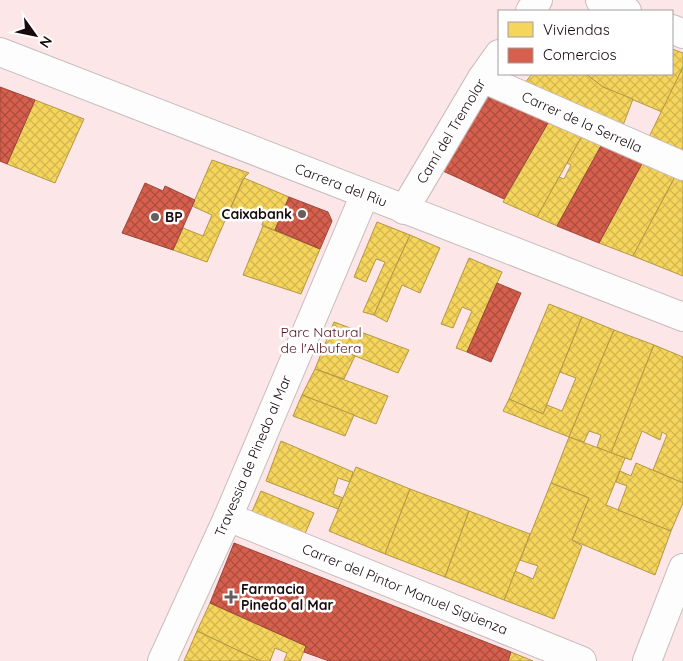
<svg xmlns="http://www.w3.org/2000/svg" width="683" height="661" font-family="Quicksand,sans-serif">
<defs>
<pattern id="homes-cross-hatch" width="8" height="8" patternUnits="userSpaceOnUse" patternTransform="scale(1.25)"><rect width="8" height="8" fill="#f6d55c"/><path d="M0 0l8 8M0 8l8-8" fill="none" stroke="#d2b64f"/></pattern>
<pattern id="shops-cross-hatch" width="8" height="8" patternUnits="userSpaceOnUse" patternTransform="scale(1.25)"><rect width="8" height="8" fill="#d6604d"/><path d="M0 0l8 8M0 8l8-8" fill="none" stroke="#ad4d3e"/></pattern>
</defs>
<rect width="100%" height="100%" fill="#f9f3f4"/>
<path fill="#fce6e8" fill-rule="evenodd" d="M0,0H683V661H0ZM499,11H672V74H499Z"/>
<g fill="url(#homes-cross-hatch)" stroke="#b49844">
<path d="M672,49L683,53V67L662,112L603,87L586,74H672Z"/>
<path d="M683,67V154L648,139Z"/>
<path d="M532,74H586L603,87L633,99L622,128L524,84Z"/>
<path d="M35,100L84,119L55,183L7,164Z"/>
<path d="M548,123L582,136L537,217L503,202Z"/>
<path d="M582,136L602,144L557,226L537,217L559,177L564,179L571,165L567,163Z"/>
<path d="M212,160L249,173L243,179L207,262L173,250L183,228L203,236L212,215L192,206Z"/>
<path d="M644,160L677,173L633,256L599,243Z"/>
<path d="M677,173L683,176V276L633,256Z"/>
<path d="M244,178L289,197L275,230L262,225L265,215L250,209L245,218L229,212Z"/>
<path d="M377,222L410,235L374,315L363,312L385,262L376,259L366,282L354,277Z"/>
<path d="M263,226L320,249L301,294L243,275Z"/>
<path d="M410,235L440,248L420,293L402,285L387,322L374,315Z"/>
<path d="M469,258L502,272L467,352L456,348L472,311L462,307L453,328L441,324Z"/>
<path d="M549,304L582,317L543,414L509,399Z"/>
<path d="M582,317L614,330L569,437L503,411L509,399L543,414L547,405L562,411L576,378L560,372Z"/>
<path d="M334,322L409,350L398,373L325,344Z"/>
<path d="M614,330L654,345L611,453L597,447L601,435L589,431L584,442L569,437Z"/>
<path d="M325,344L355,356L344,379L315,369Z"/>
<path d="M654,345L683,357V483L653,470L667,435L662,432L660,440L642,431L631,460L611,453Z"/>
<path d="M315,369L388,396L376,424L302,395Z"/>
<path d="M302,395L354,415L345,436L293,416Z"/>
<path d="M569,437L625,458L606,505L671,531L655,575L572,540L589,498L551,483Z"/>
<path d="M281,441L353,472L350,482L338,478L333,494L343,498L338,509L266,481Z"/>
<path d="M636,463L683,483V503L671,531L618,510L627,486L616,482L620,471L631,476Z"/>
<path d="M356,467L410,489L385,554L329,531Z"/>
<path d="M551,483L589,498L572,540L582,546L554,619L504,600L515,571L533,579L538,566L520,560Z"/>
<path d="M410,489L469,511L445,577L385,554Z"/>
<path d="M261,491L314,513L304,536L251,514Z"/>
<path d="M469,511L530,534L504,600L445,577Z"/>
<path d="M210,603L306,646L300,661H284L287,653L275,648L270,661H260L197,631Z"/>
<path d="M197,631L260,661H184Z"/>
<path d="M511,652L533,661H508Z"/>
</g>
<g fill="url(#shops-cross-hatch)" stroke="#9d463a">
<path d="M0,87L35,100L7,164L0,161Z"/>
<path d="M488,92L548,123L504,199L443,171Z"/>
<path d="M602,144L644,160L599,243L557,226Z"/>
<path d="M145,183L163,191L165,186L195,200L173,250L122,233Z"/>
<path d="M289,197L328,212L332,221L320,249L275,230Z"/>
<path d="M497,283L521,293L491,362L467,352Z"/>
<path d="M234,543L511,652L508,661H329L304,652L306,646L210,603Z"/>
</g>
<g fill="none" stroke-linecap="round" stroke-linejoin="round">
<g stroke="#c7bdbe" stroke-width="30">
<g id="minor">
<path d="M600,0L627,11"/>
<path d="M530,11L538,0"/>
<path d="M672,29L683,34"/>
<path d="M0,52L683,317"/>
<path d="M482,78L683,166"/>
<path d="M404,210L482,78L499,54"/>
<path d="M228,517L582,661"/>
<path d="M162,661L228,517L365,194"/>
<path d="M647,661L683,568"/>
</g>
</g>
<use href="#minor" stroke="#fefdfd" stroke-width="28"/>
</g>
<g fill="#675c5e" stroke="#fff" stroke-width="2">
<circle cx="302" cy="214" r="5"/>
<circle cx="155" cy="217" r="5"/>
<path d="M228.5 589.5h5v5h5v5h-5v5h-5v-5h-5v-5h5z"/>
</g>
<g text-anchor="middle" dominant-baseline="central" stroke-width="5" stroke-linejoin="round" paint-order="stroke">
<g font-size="14" fill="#190b0d" stroke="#fff">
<text transform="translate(582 122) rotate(24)">Carrer de la Serrella</text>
<text transform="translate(451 131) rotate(-59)">Camí del Tremolar</text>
<text transform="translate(341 185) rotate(21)">Carrera del Riu</text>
<text transform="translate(253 456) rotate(-67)">Travessia de Pinedo al Mar</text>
<text transform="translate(405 589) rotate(22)">Carrer del Pintor Manuel Sigüenza</text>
</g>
<g font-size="14" font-weight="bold" fill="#190b0d" stroke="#fff" text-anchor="start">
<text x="292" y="214" text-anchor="end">Caixabank</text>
<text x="165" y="217">BP</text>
<text x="241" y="589">Farmacia<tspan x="241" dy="16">Pinedo al Mar</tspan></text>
</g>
<g font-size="14" fill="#581622" stroke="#fff">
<text x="321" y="332">Parc Natural<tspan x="321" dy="16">de l'Albufera</tspan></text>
</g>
</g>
<rect x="498" y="10" width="175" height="65" fill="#ffffff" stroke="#a39d9e"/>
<rect x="508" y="22" width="25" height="15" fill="#f6d55c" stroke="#a39d9e"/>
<text x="543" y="35" font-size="15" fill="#190b0d">Viviendas</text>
<rect x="508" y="48" width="25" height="15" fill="#d6604d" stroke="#a39d9e"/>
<text x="543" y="60" font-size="15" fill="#190b0d">Comercios</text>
<g transform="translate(35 35) rotate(123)" stroke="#ffffff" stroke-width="4" paint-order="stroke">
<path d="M0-4L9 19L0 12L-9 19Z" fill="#190b0d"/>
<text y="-8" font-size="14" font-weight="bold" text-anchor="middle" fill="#190b0d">N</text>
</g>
</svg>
